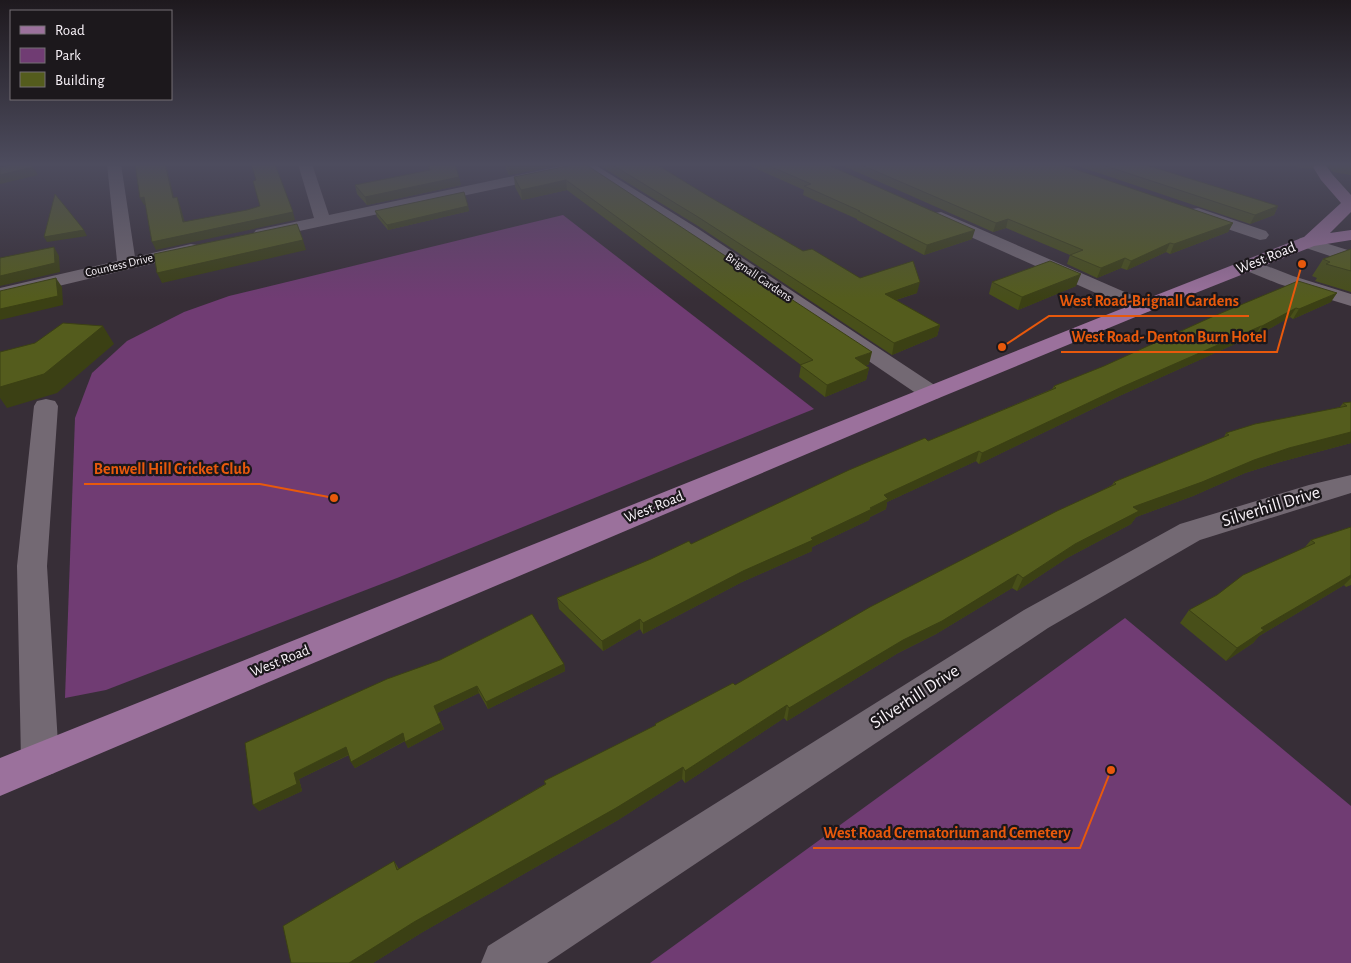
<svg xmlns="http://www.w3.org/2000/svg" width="1351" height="963" font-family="'Alegreya Sans',sans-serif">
<rect width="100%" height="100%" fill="#372e37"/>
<g fill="#703c73">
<path d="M563,215L814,409L397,578L106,690L65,698L75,418L92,373L127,341L184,312L229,296Z"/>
<path d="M1125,618L1351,806V963H650Z"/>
</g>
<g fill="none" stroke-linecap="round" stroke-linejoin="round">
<g fill="#736973" fill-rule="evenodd">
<path d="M107,164H121L135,257L191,244L197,245L200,249L197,253L0,300V288L117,261Z"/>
<path d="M298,164H312L329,215L571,164H598L597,166L697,228L939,388L943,393L939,398L931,400L923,398L685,236L584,170L262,239L256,238L253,234L256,230L314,218Z"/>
<path d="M1198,208L1266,231L1269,235L1266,239L1260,240L1192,217L1190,213L1192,209Z"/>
<path d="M941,212L1150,303L1153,307L1150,311L1143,313L1136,311L935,221L933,217L935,213Z"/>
<path d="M1306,237L1351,251V263L1300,246L1297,242L1300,238Z"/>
<path d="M1249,259L1293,276L1351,294V306L1279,284L1242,269L1240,265L1242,261Z"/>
<path d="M46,399L55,401L58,406L47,566L59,760L54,773L40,778L26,773L21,760L17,566L34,406L37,401Z"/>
<path d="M1351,475V493L1200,540L1048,628L547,963H481L488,946L1024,610L1180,524L1309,485Z"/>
</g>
<path fill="#9b719c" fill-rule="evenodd" d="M1315,164H1325L1332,174L1351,195V212L1330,233L1351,230V240L1314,246L1150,311L939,398L0,796V758L1136,303L1304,237L1341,203L1321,180L1313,167Z"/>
</g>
<g fill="#484f19">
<path d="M427,164H455L461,185L367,205L357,194L355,185L429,170Z"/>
<path d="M504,164H564L509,175Z"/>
<path d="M577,164L869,364L865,366L869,368L866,380L825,397L799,377L801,365L567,190L522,200L515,187L514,177Z"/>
<path d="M599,164H656L708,196L803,251L860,278L917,293L896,300L940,325L937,336L892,355L698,226L599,165Z"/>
<path d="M746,164H826L972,239L924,255L857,220V219L803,195L804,190Z"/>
<path d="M839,164H1060L1233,223L1228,232L1170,254L1166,252L1127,270L1121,268L1097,278L1067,264L1070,255L1006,228L993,232Z"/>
<path d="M1072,164H1143L1278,206L1274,215L1250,224Z"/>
<path d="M1276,164H1315L1312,169Z"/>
<path d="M1326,164H1351V175L1333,172Z"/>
<path d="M468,206L469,211L388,230L377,217L375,211Z"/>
<path d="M1351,249V292L1315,281L1317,278L1312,276L1323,259Z"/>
<path d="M992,282L1076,286L1018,310L989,294Z"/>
<path d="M1331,302L1293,319L1290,317L1257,336L1255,335L1117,397L979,464L976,461L887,502L886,509L870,517L869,520L812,547V551L742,582L643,634L640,629L603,651L559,609L557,598L691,544L928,441L1052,389L1054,386L1104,366L1214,316Z"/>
<path d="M1351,402V443L1280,462L1245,473L1193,496L1136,517L1131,524L1067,558L1017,591L1012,588L936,634L898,653L787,721L784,718L685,783L682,779L618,820L421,933L373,963H291L394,861L399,869L545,784L544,781L655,726V724L735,685L1112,485L1114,482L1224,437L1226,433L1340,407L1343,403Z"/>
<path d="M1351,527V585L1346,587L1344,585L1259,636L1253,643L1226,661L1180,623L1189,610L1305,547L1311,540Z"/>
<path d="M564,664L565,671L488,709L479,693L437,713L444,729L408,748L405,741L355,768L351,762L349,755L299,779L302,791L259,811L245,743Z"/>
</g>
<g fill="#3b4014">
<path d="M165,164H166L176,206L173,198Z"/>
<path d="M521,164H564L509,175L508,166Z"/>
<path d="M33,167L38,175L0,184V175Z"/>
<path d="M459,177L461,185L367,205L365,197Z"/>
<path d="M566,180L567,190L522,200L521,190Z"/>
<path d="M144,197L148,204L144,205L140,198Z"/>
<path d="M177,197L180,205L187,230L183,222Z"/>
<path d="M468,206L469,211L388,230L387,225Z"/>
<path d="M1278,206L1274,215L1250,224L1255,215Z"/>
<path d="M293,212L295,220L156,250L152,242Z"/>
<path d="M1008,219L1006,228L993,232L996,223Z"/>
<path d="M1233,223L1228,232L1170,254L1174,244Z"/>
<path d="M84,230L87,236L47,242L44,237Z"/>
<path d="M975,230L972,239L924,255L927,245Z"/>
<path d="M303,240L306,250L162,283L157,273Z"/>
<path d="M1170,243L1166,252L1127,270L1131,261Z"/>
<path d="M54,247L59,256L60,272L0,286V276Z"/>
<path d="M1125,258L1121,268L1097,278L1101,268Z"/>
<path d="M1081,274L1076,286L1018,310L1022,297Z"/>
<path d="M56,278L62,287L63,305L0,320V309Z"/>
<path d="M920,282L917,293L883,304L885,294Z"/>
<path d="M1337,293L1331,302L1293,319L1299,309Z"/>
<path d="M1296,308L1290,317L1257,336L1262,326Z"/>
<path d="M940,325L937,336L892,355L894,343Z"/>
<path d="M103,326L114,344L57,393L7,408L0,398V387Z"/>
<path d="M1261,326L1255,335L1117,397L979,464L982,453L1122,387Z"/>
<path d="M872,352L869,364L853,371L855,358Z"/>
<path d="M869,368L866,380L825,397L827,385Z"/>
<path d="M1351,432V443L1280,462L1245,473L1193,496L1136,517L1131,524L1067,558L1017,591L1023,578L1133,507L1254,460L1289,448Z"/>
<path d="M979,451L976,461L887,502L886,509L870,517L869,520L812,547V551L742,582L643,634V623L743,571L811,538L870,508L884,495Z"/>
<path d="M1018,574L1012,588L936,634L898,653L787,721L789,708L903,640Z"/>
<path d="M1351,575V578L1344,585L1259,636L1253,643L1226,661L1237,648L1261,628Z"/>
<path d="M640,619V629L603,651L602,641Z"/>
<path d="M564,664L565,671L488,709L486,702Z"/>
<path d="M477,686L479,693L437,713L434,706Z"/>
<path d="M787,705L784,718L685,783V771Z"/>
<path d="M441,723L444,729L408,748L405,742Z"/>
<path d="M403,733L406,740L355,768L351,762Z"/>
<path d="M346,747L350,754L299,779L302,791L259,811L253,805L294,773Z"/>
<path d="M683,767L682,779L618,820L421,933L373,963H349L414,922Z"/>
</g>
<g fill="#545c1d" stroke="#3b4014">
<path d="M16,164H31L33,167L0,175V167Z"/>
<path d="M135,164H165L173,198L177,197L183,222L247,210L260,206L253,181L256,180L251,164H275L293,212L152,242L144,197L140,198Z"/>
<path d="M428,164H455L459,177L365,197L355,185L430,170Z"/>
<path d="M507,164H521L508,166Z"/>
<path d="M577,164H585L872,352L855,358L869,368L827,385L800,365L813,360L566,180L521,190L514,177Z"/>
<path d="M611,164H656L708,196L803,251L812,249L860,278L913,261L920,282L885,294L940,325L894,343L698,217Z"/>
<path d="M765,164H826L975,230L927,245L858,211H860L804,186L811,184Z"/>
<path d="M859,164H1060L1233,223L1174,244L1170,243L1131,261L1125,258L1101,268L1070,255L1083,250L1008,219L996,223Z"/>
<path d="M1100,164H1143L1278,206L1255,215Z"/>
<path d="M464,192L468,206L387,225L375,211Z"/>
<path d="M55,194L84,230L44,237Z"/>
<path d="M297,224L303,240L157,273L154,254Z"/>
<path d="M54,247L55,263L0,276V258Z"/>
<path d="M1351,249V271L1326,264L1330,262L1323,259Z"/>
<path d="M1050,261L1081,274L1022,297L992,282Z"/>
<path d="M56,278L58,296L0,309V291Z"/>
<path d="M1298,281L1337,293L1299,309L1296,308L1262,326H1261L1122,387L982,453L979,451L884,495L888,499L870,508L872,509L811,538L813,540L743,571L643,623L640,619L602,641L557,598L651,559L689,541L691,544L849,470L925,438L928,441L1056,388L1054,386L1104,366L1214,316Z"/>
<path d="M63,323L103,326L44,374L0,387V352L35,343Z"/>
<path d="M1351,402V432L1289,448L1254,460L1202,482L1133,507L1139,511L1075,544L1023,578L1018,574L942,621L903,640L789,708L787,705L685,771L683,767L616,808L414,922L349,963H291L283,926L394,861L397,870L546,784L544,781L656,725L655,724L733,683L735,685L870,607L1057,511L1116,484L1114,482L1229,435L1226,433L1255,424L1347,406L1343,403Z"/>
<path d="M1351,527V575L1261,628L1264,630L1237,648L1189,610L1217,595L1243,575L1315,543L1311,540Z"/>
<path d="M532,614L564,664L486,702L477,686L434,706L441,723L405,742L403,733L351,762L346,747L294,773L297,784L253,805L245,743L387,679L440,660Z"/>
</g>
<linearGradient id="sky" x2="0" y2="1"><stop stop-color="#1e191e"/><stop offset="0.55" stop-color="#4d4c5e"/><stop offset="1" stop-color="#4d4c5e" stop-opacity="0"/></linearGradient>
<rect width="1351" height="299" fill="url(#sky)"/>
<g text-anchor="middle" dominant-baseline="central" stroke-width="4.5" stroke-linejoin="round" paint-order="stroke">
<g font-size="12" fill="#f8f2f8" stroke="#1c181c">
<text transform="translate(119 265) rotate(-13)">Countess Drive</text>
<text transform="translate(759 277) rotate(34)">Brignall Gardens</text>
</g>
<g font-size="15" fill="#f8f2f8" stroke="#1c181c">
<text transform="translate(1266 258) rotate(-22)">West Road</text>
<text transform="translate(654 507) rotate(-22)">West Road</text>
<text transform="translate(280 661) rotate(-22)">West Road</text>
</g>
<g font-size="18" fill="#f8f2f8" stroke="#1c181c">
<text transform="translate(1271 507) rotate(-17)">Silverhill Drive</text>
<text transform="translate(915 697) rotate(-33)">Silverhill Drive</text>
</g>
</g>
<path fill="none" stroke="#e8590c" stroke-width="2" d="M1002 347L1049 316H1249M1302 264L1277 352H1061M334 498L260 484H84M1111 770L1080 848H813"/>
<g fill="#e8590c" stroke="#1c181c" stroke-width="2">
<circle cx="1002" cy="347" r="5"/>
<circle cx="1302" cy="264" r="5"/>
<circle cx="334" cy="498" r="5"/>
<circle cx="1111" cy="770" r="5"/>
</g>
<g font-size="16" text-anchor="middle" font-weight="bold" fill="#e8590c" stroke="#1c181c" stroke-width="4.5" stroke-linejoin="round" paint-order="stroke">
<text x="1149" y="306">West Road-Brignall Gardens</text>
<text x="1169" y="342">West Road- Denton Burn Hotel</text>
<text x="172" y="474">Benwell Hill Cricket Club</text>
<text x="947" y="838">West Road Crematorium and Cemetery</text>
</g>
<rect x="10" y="10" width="162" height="90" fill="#1c181c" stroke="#746f74"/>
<rect x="20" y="26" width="25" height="8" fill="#9b719c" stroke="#746f74"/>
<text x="55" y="35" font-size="15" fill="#f8f2f8">Road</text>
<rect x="20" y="48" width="25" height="15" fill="#703c73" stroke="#746f74"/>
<text x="55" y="60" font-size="15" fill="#f8f2f8">Park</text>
<rect x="20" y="72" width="25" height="15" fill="#545c1d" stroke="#746f74"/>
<text x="55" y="85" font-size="15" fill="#f8f2f8">Building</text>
</svg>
